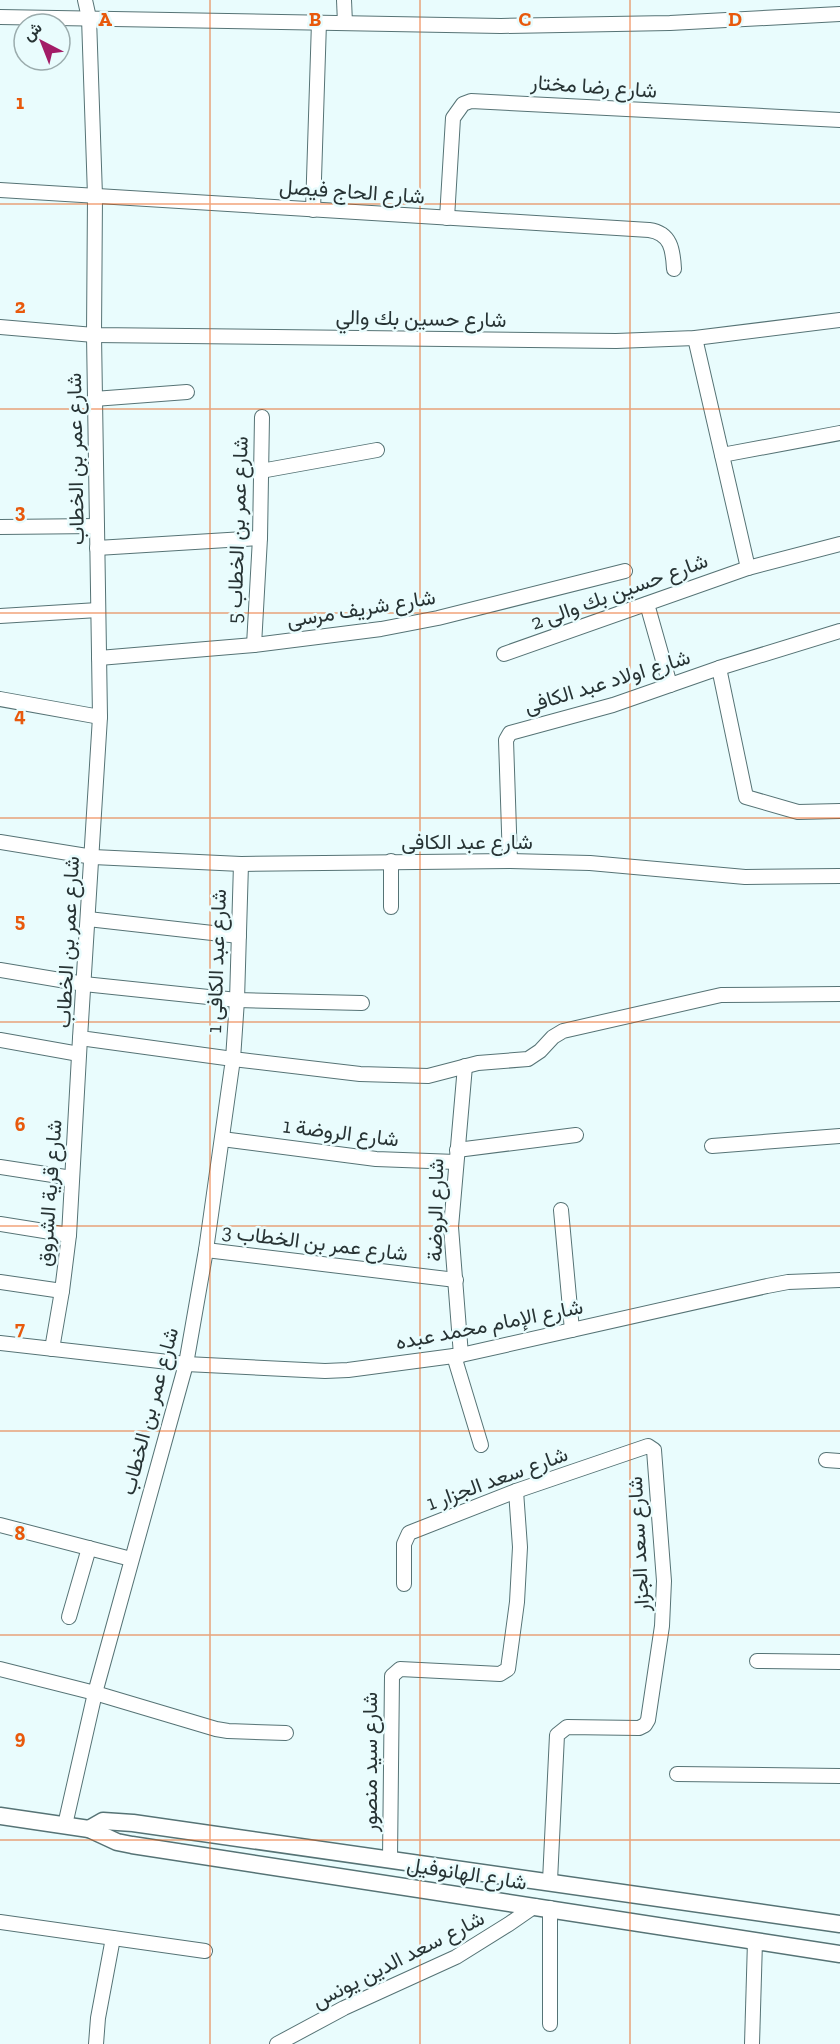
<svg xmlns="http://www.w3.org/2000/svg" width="840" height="2044" font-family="'Zilla Slab',Vazirmatn,serif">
<rect width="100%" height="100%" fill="#e9fcfd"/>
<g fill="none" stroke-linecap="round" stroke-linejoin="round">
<g stroke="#567375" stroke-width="16">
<g id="minor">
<path d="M344,0L345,23"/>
<path d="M0,17L501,26L670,23L840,14"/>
<path d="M0,190L649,230C671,233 673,250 674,269"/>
<path d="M313,210L319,22"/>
<path d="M447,218L453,118L463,104L471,101L840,120"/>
<path d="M0,327L94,335L616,341L695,338L840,320"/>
<path d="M695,338L748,568"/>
<path d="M94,399L187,392"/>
<path d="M722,455L840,433"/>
<path d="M261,471L377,450"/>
<path d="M0,527L97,526"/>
<path d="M97,548L260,538"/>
<path d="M647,604L670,685"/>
<path d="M0,616L98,610"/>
<path d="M254,645L260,538L262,417"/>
<path d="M504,654L748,568L840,544"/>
<path d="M99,658L254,645L381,629L438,618L625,571"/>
<path d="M719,668L746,797L798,812L840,811"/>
<path d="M0,699L100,717"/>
<path d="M0,842L93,857L241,864L510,861L590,863L745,877L840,876"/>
<path d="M391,861V907"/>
<path d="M510,861L506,740L510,733L613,705L719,668L840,631"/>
<path d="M241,864L237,1000L233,1059L360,1074L428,1076L478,1063L528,1059L540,1051L553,1037L563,1031L721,995L840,994"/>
<path d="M88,919L239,936"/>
<path d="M0,970L84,984L237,1000L362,1003"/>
<path d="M0,1040L79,1054"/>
<path d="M222,1139L376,1159L456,1162"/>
<path d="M712,1146L840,1136"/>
<path d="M457,1150L576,1135"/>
<path d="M0,1167L72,1178"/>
<path d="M561,1210L572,1330"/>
<path d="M0,1224L69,1235"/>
<path d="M206,1250L456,1280"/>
<path d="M0,1282L62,1291"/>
<path d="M0,1343L186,1364L325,1371L348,1370L461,1355L767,1286L788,1282L840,1280"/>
<path d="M52,1349L62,1291L69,1235L80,1038"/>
<path d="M461,1355L451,1227L465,1066"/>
<path d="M454,1356L481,1445"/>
<path d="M826,1460L840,1461"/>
<path d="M0,1525L131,1559"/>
<path d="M404,1584V1544L409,1533L516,1491L648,1446L654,1450L664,1581L662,1626L648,1720L645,1725L639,1728L567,1727L557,1735L550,1881"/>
<path d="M69,1617L89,1548"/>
<path d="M757,1661L840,1662"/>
<path d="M0,1669L95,1693L216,1729L228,1731L286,1733"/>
<path d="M677,1774L840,1776"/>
<path d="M65,1825L95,1693L186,1364L206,1250L233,1059L80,1038L100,717L94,335L95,196L89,18L85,0"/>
<path d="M390,1859L392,1676L400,1669L500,1674L508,1669L517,1602L520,1547L516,1491"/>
<path d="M550,1908V2024"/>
<path d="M0,1922L205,1951"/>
<path d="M96,2044L98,2018L113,1938"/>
<path d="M277,2044L344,2008L456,1957L509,1924L535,1906"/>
<path d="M752,2044L755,1941"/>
</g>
</g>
<g stroke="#567375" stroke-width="19">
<g id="tertiary">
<path d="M0,1816L89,1829L117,1842L132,1845L840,1954"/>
<path d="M89,1829L103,1821L133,1823L840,1924"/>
</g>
</g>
<use href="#minor" stroke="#fff" stroke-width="14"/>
<use href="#tertiary" stroke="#fff" stroke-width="16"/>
</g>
<path fill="none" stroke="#e8590c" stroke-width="1.5" stroke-opacity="0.55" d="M210,0V2044M420,0V2044M630,0V2044M0,204H840M0,409H840M0,613H840M0,818H840M0,1022H840M0,1226H840M0,1431H840M0,1635H840M0,1840H840"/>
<g text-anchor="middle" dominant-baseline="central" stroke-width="5" stroke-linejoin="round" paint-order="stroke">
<g font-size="21" fill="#273334" stroke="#e9fcfd">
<text transform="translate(594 86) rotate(4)">شارع رضا مختار</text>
<text transform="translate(352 191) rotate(4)">شارع الحاج فيصل</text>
<text transform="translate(421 318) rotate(1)">شارع حسين بك والي</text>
<text transform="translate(75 459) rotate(-91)">شارع عمر بن الخطاب</text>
<text transform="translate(237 530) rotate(-88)">شارع عمر بن الخطاب 5</text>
<text transform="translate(619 591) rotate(-20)">شارع حسين بك والى 2</text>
<text transform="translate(361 608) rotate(-9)">شارع شريف مرسى</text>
<text transform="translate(607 681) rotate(-17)">شارع اولاد عبد الكافى</text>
<text x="467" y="841">شارع عبد الكافى</text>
<text transform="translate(67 942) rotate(-87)">شارع عمر بن الخطاب</text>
<text transform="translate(216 961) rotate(-88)">شارع عبد الكافى 1</text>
<text transform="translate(341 1132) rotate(7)">شارع الروضة 1</text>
<text transform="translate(49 1193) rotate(-86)">شارع قرية الشروق</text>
<text transform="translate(435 1210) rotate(-89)">شارع الروضة</text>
<text transform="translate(315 1242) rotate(7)">شارع عمر بن الخطاب 3</text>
<text transform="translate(489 1324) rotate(-11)">شارع الإمام محمد عبده</text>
<text transform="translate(149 1411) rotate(-75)">شارع عمر بن الخطاب</text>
<text transform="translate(497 1478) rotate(-20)">شارع سعد الجزار 1</text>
<text transform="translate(638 1544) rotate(-93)">شارع سعد الجزار</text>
<text transform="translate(369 1762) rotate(-90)">شارع سيد منصور</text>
<text transform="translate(467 1873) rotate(9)">شارع الهانوفيل</text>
<text transform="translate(398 1959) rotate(-27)">شارع سعد الدين يونس</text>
</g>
</g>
<g font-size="20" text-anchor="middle" font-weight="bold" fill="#e8590c" stroke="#e9fcfd" stroke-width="5" stroke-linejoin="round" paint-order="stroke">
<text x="105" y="26">A</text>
<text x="315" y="26">B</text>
<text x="525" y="26">C</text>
<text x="735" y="26">D</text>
<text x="20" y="109">1</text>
<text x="20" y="313">2</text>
<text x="20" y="518">3</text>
<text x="20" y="722">4</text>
<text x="20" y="927">5</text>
<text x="20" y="1131">6</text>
<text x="20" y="1335">7</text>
<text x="20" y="1540">8</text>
<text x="20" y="1744">9</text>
</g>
<g transform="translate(42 42) rotate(318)"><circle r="28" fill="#e9fcfd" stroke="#9bacad" stroke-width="1.5"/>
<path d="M0-4.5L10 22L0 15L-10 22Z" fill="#a31c67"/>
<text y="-9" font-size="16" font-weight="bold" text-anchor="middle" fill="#273334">ش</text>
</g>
</svg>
